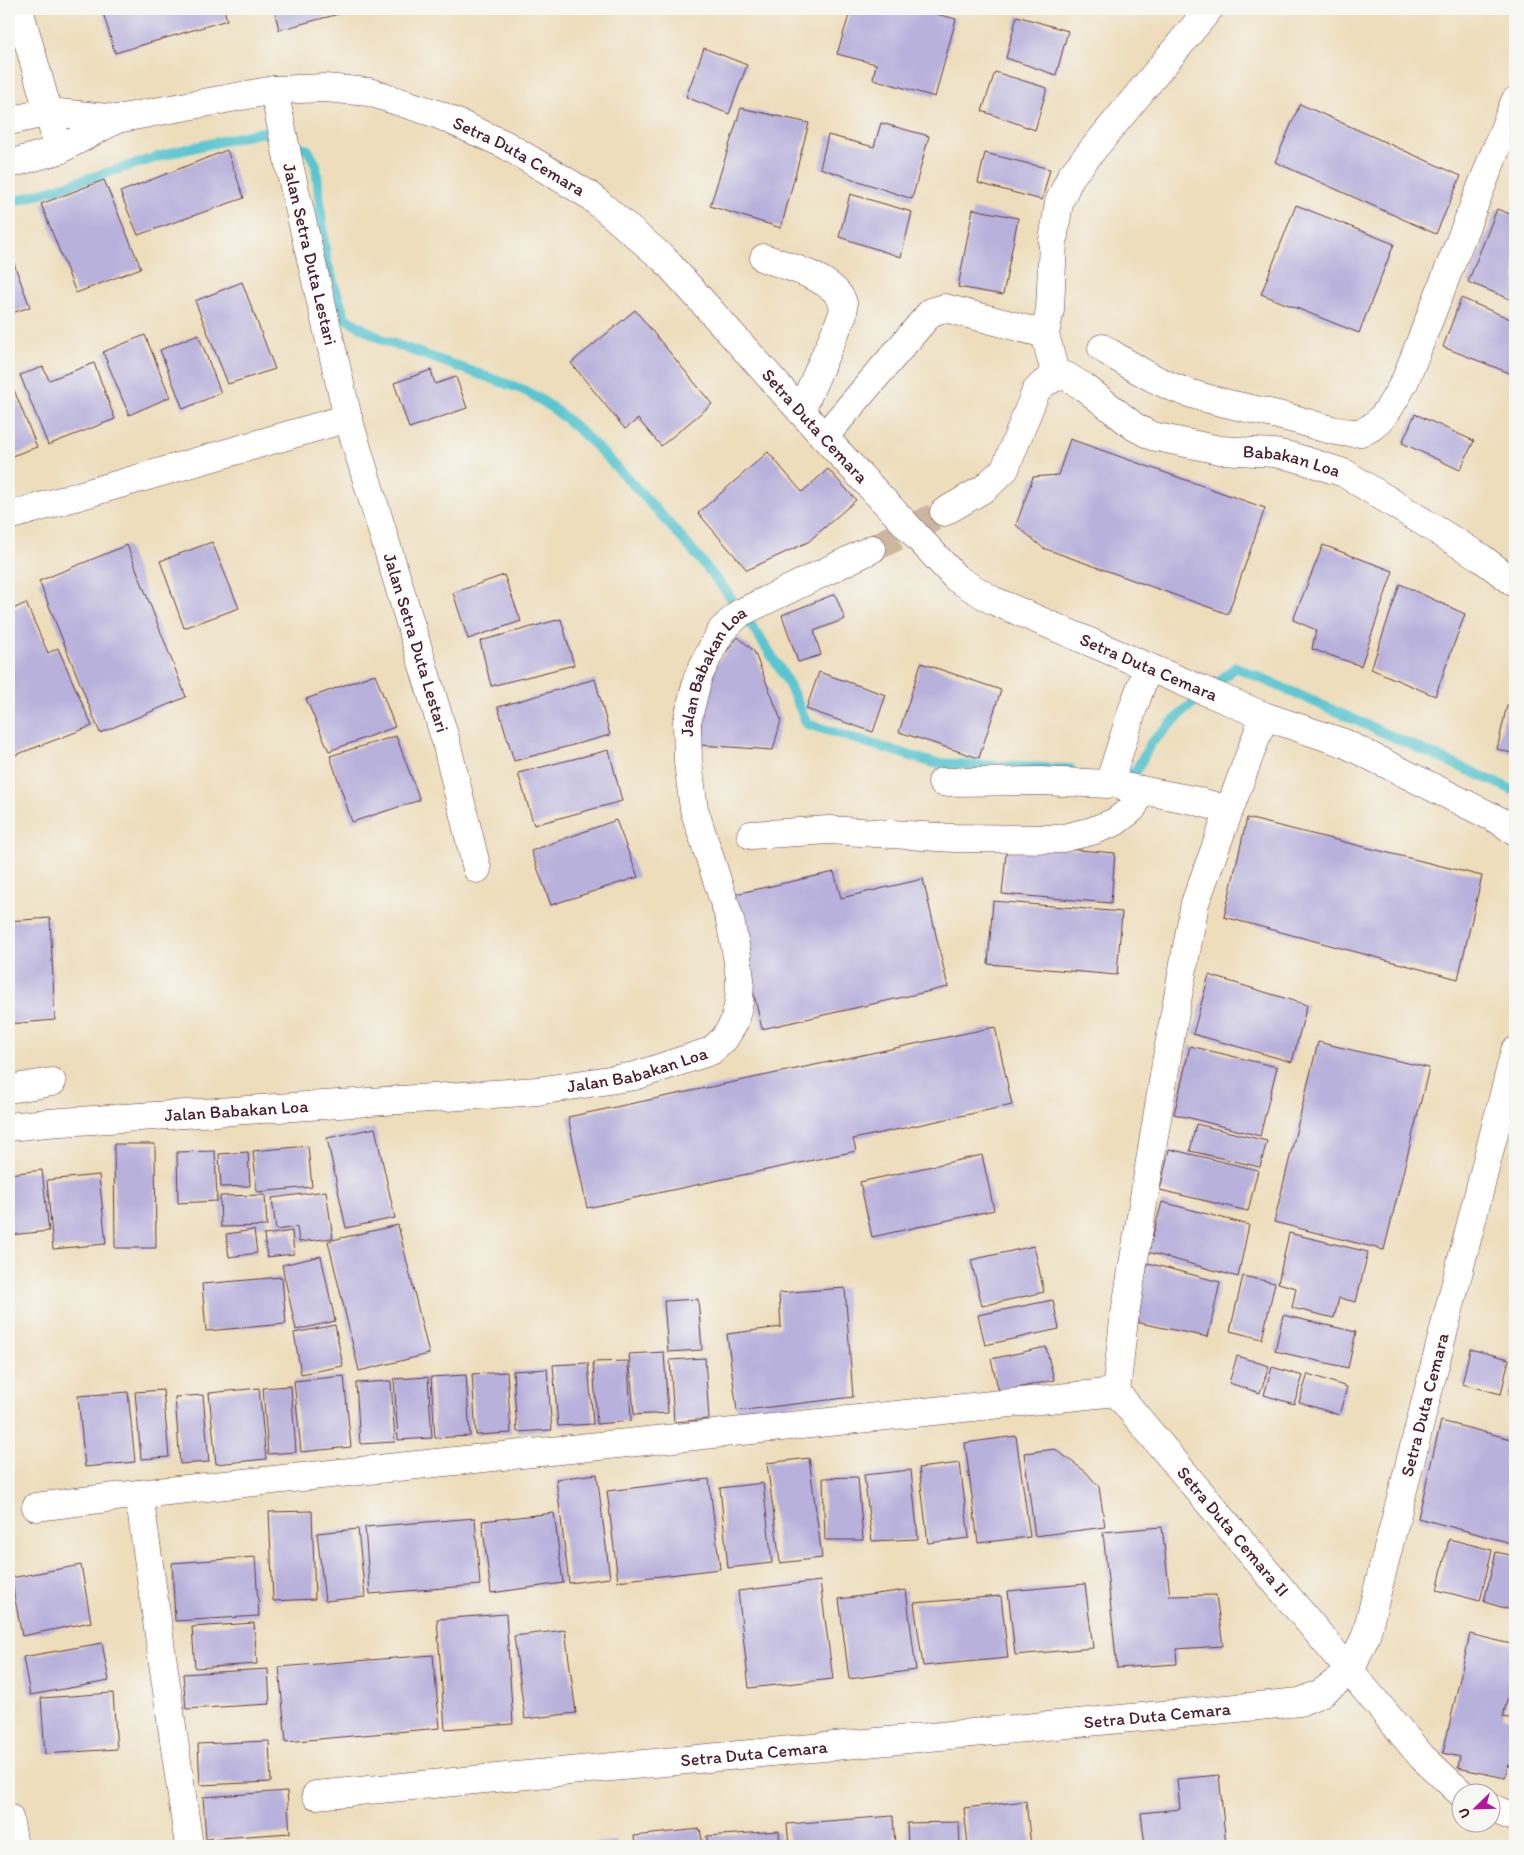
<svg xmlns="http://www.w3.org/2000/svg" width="1524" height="1855" font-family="Itim,sans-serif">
<rect width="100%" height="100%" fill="#f6f6f2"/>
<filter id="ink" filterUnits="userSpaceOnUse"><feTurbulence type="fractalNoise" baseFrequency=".02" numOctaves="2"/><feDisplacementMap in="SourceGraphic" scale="10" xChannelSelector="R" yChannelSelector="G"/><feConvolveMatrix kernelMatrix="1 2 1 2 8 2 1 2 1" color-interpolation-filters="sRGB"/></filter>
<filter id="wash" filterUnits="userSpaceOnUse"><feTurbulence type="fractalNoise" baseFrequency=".0096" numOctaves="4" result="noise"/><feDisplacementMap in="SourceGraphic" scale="20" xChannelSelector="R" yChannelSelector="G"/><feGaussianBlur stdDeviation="1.12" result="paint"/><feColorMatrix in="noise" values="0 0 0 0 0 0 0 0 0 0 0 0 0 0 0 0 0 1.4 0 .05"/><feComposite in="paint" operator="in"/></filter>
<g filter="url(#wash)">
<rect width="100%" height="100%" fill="#edddbb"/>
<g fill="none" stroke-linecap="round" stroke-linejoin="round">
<g stroke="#58c5d0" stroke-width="10">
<path d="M9,203L174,152L262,132L308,150L316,165L326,260L345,318L383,340L524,390C564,411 596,446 627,478C683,538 743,605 784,676C793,691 800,708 807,724L934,763L1070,769"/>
<path d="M1115,772L1134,774L1151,743L1186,709L1236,667L1515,791"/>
</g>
</g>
<g id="blocks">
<g fill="#b8b1dc">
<path d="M102,9H224L227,20L115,53Z"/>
<path d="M274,9H357L279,30Z"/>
<path d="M851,9H916L956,19L935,97L873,79L876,64L837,54Z"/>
<path d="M1017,16L1068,31L1056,75L1006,58Z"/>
<path d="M704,48L747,65L729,114L686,97Z"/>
<path d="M995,72L1047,88L1035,130L982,111Z"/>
<path d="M1300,104L1461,176L1436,234L1275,162Z"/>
<path d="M741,108L809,123L781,228L710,206Z"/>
<path d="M881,123L929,136L912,199L820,168L828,135L874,147Z"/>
<path d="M227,150L244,198L138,235L120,192Z"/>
<path d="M985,153L1050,169L1042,200L978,183Z"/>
<path d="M104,180L141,268L76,293L41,204Z"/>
<path d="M850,194L912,212L901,257L839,237Z"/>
<path d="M1296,205L1394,244L1359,333L1261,294Z"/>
<path d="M973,209L1018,218L1003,295L958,287Z"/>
<path d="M1497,209L1515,216V301L1468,282Z"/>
<path d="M9,250L30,307L9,314Z"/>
<path d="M242,282L275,369L228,384L195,301Z"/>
<path d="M1461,298L1515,321V375L1443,347Z"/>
<path d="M635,310L712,404L661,446L638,419L625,429L571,363Z"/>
<path d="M198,334L221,393L183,409L160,350Z"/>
<path d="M145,335L170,397L129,415L103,352Z"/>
<path d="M94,363L115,419L48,445L20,375L43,367L49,380Z"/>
<path d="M431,370L435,384L456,377L467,408L409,428L394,383Z"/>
<path d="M12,385L37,447L9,457V386Z"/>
<path d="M1415,414L1474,441L1460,470L1402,443Z"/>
<path d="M1070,439L1265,508L1228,614L1043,548L1016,525L1033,477L1058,475Z"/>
<path d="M768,452L802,492L828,469L856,500L808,542L747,570L698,513Z"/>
<path d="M212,542L239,608L184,628L160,561Z"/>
<path d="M127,545L186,697L100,733L39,581Z"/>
<path d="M1323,545L1393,571L1361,666L1312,649L1316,630L1293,620Z"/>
<path d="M504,575L521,621L468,639L453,593Z"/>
<path d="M1400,584L1465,614L1435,696L1371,669Z"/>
<path d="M835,594L845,619L814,631L821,655L798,662L782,615Z"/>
<path d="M26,603L48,653L58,648L92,726L10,757L9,754V611Z"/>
<path d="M561,619L574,665L491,686L480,641Z"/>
<path d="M738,637L754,651L781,720L773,750L700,745L702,705L711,671Z"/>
<path d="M921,663L1001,690L979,758L899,732Z"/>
<path d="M819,672L886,695L873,732L806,709Z"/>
<path d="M375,674L395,727L329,751L306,699Z"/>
<path d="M595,679L610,735L514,761L498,707Z"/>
<path d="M1514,691L1515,692V754L1497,749L1507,705L1511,706Z"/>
<path d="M396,736L420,800L352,822L330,756Z"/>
<path d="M609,750L622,801L534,825L518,773Z"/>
<path d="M1247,818L1482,876L1458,979L1224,917Z"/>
<path d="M616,820L638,877L551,905L531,851Z"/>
<path d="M1007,844L1115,853L1111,903L1002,894Z"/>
<path d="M834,872L841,898L923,879L948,987L762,1029L731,895Z"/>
<path d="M993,901L1122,912L1117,975L988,964Z"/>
<path d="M50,918L55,1020L9,1024V921Z"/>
<path d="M1209,975L1307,1005L1292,1062L1193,1034Z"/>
<path d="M995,1027L1012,1105L853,1139L856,1151L587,1208L568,1117Z"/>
<path d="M1318,1042L1429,1068L1384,1250L1274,1222Z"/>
<path d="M1190,1046L1277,1067L1260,1136L1174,1114Z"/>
<path d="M1196,1124L1267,1141L1260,1167L1190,1151Z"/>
<path d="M375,1128L395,1218L346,1228L327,1138Z"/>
<path d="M114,1144H155L156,1248H115Z"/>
<path d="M308,1146L312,1187L257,1192L253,1151Z"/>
<path d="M1169,1149L1258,1170L1248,1211L1160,1190Z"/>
<path d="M215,1151L217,1201L178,1203L177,1152Z"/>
<path d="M248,1152L250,1186L221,1187L219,1154Z"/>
<path d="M982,1155L994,1210L872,1237L860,1182Z"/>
<path d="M42,1170L49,1231L10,1235L9,1174Z"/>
<path d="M99,1175L106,1244L53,1249L47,1180Z"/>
<path d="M326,1191L333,1238L299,1242L297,1227L276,1230L272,1198Z"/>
<path d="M265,1195L267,1226L221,1227L220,1196Z"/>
<path d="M1162,1202L1249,1225L1238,1277L1148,1252Z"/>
<path d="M398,1225L429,1354L359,1371L328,1241Z"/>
<path d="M1514,1229H1515V1261L1509,1259Z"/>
<path d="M254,1230L257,1253L229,1257L226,1234Z"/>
<path d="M292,1231L294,1254L267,1257L264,1235Z"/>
<path d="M1289,1233L1368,1252L1356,1302L1339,1298L1334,1318L1292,1308L1296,1288L1278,1283Z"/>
<path d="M1034,1246L1044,1292L982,1306L971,1260Z"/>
<path d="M321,1256L335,1321L296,1330L282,1265Z"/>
<path d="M1148,1263L1220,1282L1208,1337L1135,1322Z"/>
<path d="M1243,1276L1275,1283L1262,1339L1230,1331Z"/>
<path d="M282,1277L286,1324L206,1331L202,1284Z"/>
<path d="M845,1288L853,1397L737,1411L727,1334L781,1327L779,1293Z"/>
<path d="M698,1299L702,1350L668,1352L664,1301Z"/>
<path d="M1053,1300L1059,1329L985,1345L978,1315Z"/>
<path d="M1283,1315L1356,1332L1348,1368L1275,1351Z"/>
<path d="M335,1325L343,1366L301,1374L294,1333Z"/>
<path d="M1046,1347L1054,1380L999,1392L991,1359Z"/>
<path d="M1470,1349L1509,1359L1501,1394L1462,1384Z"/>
<path d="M664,1352L668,1413L634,1415L629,1354Z"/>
<path d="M1237,1356L1269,1366L1260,1393L1229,1383Z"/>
<path d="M705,1358L709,1419L674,1422L670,1360Z"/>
<path d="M628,1361L631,1421L597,1424L593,1362Z"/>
<path d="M588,1363L593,1424L558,1426L553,1365Z"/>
<path d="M1272,1367L1303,1376L1294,1404L1264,1395Z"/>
<path d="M547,1369L552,1430L517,1432L513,1371Z"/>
<path d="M1515,1371V1396L1509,1394Z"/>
<path d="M507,1372L511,1433L476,1435L472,1374Z"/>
<path d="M1308,1374L1347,1387L1339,1415L1299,1402Z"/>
<path d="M466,1375L470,1436L435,1438L431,1377Z"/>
<path d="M344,1376L351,1447L301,1452L294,1381Z"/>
<path d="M428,1377L432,1438L398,1440L394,1379Z"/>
<path d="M391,1381L395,1442L360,1444L356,1383Z"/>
<path d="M291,1386L296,1452L268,1454L263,1388Z"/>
<path d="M259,1388L266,1459L216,1464L209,1393Z"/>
<path d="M163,1390L169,1457L141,1459L135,1392Z"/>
<path d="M128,1392L135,1462L85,1467L78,1396Z"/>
<path d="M203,1395L209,1462L180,1464L175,1397Z"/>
<path d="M1441,1421L1515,1440V1544L1418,1518Z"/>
<path d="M1016,1436L1030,1537L978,1543L965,1443Z"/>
<path d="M1055,1449L1086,1472L1099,1487L1105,1527L1035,1536L1024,1453Z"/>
<path d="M809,1458L822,1558L780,1563L767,1463Z"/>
<path d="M960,1463L969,1538L928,1543L919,1468Z"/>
<path d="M911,1470L918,1539L872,1541L864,1475Z"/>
<path d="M597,1474L610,1578L569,1583L556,1479Z"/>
<path d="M858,1477L863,1540H825L823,1478Z"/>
<path d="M709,1479L720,1569L618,1581L607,1491Z"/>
<path d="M763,1483L772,1563L728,1568L720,1488Z"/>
<path d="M312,1511L315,1599L273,1601L269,1512Z"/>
<path d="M554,1513L563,1583L491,1593L482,1521Z"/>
<path d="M475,1518L480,1585L370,1594L365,1527Z"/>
<path d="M1162,1527L1170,1596L1216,1595L1223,1646L1176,1649L1177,1664L1117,1668L1103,1532Z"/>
<path d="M358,1529L365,1597L325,1601L317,1533Z"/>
<path d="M1449,1539L1492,1550L1480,1601L1437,1590Z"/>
<path d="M1496,1552L1515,1556V1611L1484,1602Z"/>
<path d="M255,1557L259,1616L175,1621L172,1563Z"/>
<path d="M81,1565L91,1622L22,1636L11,1578Z"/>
<path d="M820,1581L833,1679L749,1688L738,1591Z"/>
<path d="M1085,1584L1093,1648L1015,1655L1008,1591Z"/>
<path d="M906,1590L916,1670L849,1679L839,1599Z"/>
<path d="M1001,1596L1008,1658L923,1666L914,1603Z"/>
<path d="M506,1614L513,1724L445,1729L437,1619Z"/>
<path d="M254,1623L257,1664L195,1668L192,1627Z"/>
<path d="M565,1630L576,1713L525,1719L514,1636Z"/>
<path d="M1470,1634L1515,1645V1665L1503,1717L1515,1719V1769L1508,1765L1505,1778L1458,1768L1460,1757L1443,1753Z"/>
<path d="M102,1643L109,1681L30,1695L23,1657Z"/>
<path d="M433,1655L440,1728L286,1742L279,1667Z"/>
<path d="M268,1669L270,1704L186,1709L183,1674Z"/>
<path d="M113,1693L117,1749L45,1754L41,1698Z"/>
<path d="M269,1741L271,1782L200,1785L198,1744Z"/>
<path d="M1219,1775L1226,1846H1145L1141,1813L1180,1809L1177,1779Z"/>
<path d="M287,1791L290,1833L206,1839L203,1797Z"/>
<path d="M1026,1801L1031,1846H968L964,1808Z"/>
<path d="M893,1816L895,1846H789L787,1824Z"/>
<path d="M959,1822L960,1846H908L907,1823Z"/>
<path d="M700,1829L703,1846H635L634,1836Z"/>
<path d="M779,1831L780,1846H708L707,1836Z"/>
<path d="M617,1840V1846H580L579,1845Z"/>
</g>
</g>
</g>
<g filter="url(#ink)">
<use href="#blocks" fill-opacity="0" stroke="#623c41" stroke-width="1"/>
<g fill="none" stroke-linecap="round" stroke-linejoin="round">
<path stroke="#ccb79e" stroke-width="28" stroke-dasharray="28 14" stroke-linecap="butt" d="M872,549L944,512"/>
<g stroke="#623c41" stroke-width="29">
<g id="minor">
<path d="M19,9L59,150"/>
<path id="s1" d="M274,90L290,169L348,418L445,738L477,869"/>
<path id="s2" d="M9,121L49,112L117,119L274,90L325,88L369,92L437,114L504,144L589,195L664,259L824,437L956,578L992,600L1148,667L1264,716L1344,743L1502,822L1515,832"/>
<path d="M9,164L59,150L117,119"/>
<path d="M764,258C786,266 835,278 843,303C844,306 843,311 843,314L801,411"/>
<path d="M1102,348C1128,364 1154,381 1183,391C1219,404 1257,409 1294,419C1313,424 1342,436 1361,432C1382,427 1395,398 1405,381L1515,101"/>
<path d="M1056,377L1045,334L1050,310L1053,241L1059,202L1071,176L1209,9"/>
<path d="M824,437L931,312L945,308L1045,334"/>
<path id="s3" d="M944,512L985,488L1005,469L1036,391L1044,383L1056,377L1066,376L1084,387L1135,427L1152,436L1220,450L1274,453L1294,457L1344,473L1480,557L1515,583"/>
<path d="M9,516L348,418"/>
<path d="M942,782L1040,781L1109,784L1133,708L1148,667"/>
<path d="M1125,787L1193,800L1229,810"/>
<path d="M751,835L829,830L954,838L1059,839L1092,831L1115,822L1132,809L1142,790"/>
<path d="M9,1089L52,1082"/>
<path id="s4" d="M9,1127L47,1123L538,1091L635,1076L711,1051L724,1039L734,1023L739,1002L740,979L737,956L730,920L694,809L688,762L687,722L698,677L712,648L722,630L740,613L872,549"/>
<path d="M1116,1392L1124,1320L1168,1051L1195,903L1264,716"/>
<path id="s5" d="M1116,1392L1422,1757L1462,1794"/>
<path d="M139,1494L189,1846"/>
<path d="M36,1507L139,1494L1116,1392"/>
<path id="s6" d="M316,1795L1300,1702L1321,1693L1350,1672L1366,1635L1515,1051"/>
<path d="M1492,1808L1515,1818"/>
<path d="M9,1818L14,1846"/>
</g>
</g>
<use href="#minor" stroke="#fff" stroke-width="28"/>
</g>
</g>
<g text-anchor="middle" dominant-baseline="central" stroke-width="4" stroke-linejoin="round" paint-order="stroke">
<g font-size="18" fill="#4a1f2b" stroke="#f6f6f2">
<text stroke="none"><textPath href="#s2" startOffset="528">Setra Duta Cemara</textPath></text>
<text stroke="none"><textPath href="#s1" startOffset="168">Jalan Setra Duta Lestari</textPath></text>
<text stroke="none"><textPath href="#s2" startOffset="932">Setra Duta Cemara</textPath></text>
<text stroke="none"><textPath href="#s3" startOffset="441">Babakan Loa</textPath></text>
<text stroke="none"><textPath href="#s1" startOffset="571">Jalan Setra Duta Lestari</textPath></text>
<text stroke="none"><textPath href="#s2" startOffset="1352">Setra Duta Cemara</textPath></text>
<text stroke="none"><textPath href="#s4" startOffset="1111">Jalan Babakan Loa</textPath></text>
<text stroke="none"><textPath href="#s4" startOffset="632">Jalan Babakan Loa</textPath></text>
<text stroke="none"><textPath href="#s4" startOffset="228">Jalan Babakan Loa</textPath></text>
<text stroke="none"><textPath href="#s6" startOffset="1325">Setra Duta Cemara</textPath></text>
<text stroke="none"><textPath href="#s5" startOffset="182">Setra Duta Cemara II</textPath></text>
<text stroke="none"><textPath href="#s6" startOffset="845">Setra Duta Cemara</textPath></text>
<text stroke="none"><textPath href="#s6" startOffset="440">Setra Duta Cemara</textPath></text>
</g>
</g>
<rect width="1524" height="1855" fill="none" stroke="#f6f6f2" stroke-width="30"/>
<g transform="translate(1476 1808) rotate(247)"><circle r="24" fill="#f6f6f2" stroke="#b1a0a2"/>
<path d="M0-4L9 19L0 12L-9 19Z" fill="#b5179e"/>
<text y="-8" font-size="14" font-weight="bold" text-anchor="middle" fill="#4a1f2b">U</text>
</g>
</svg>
